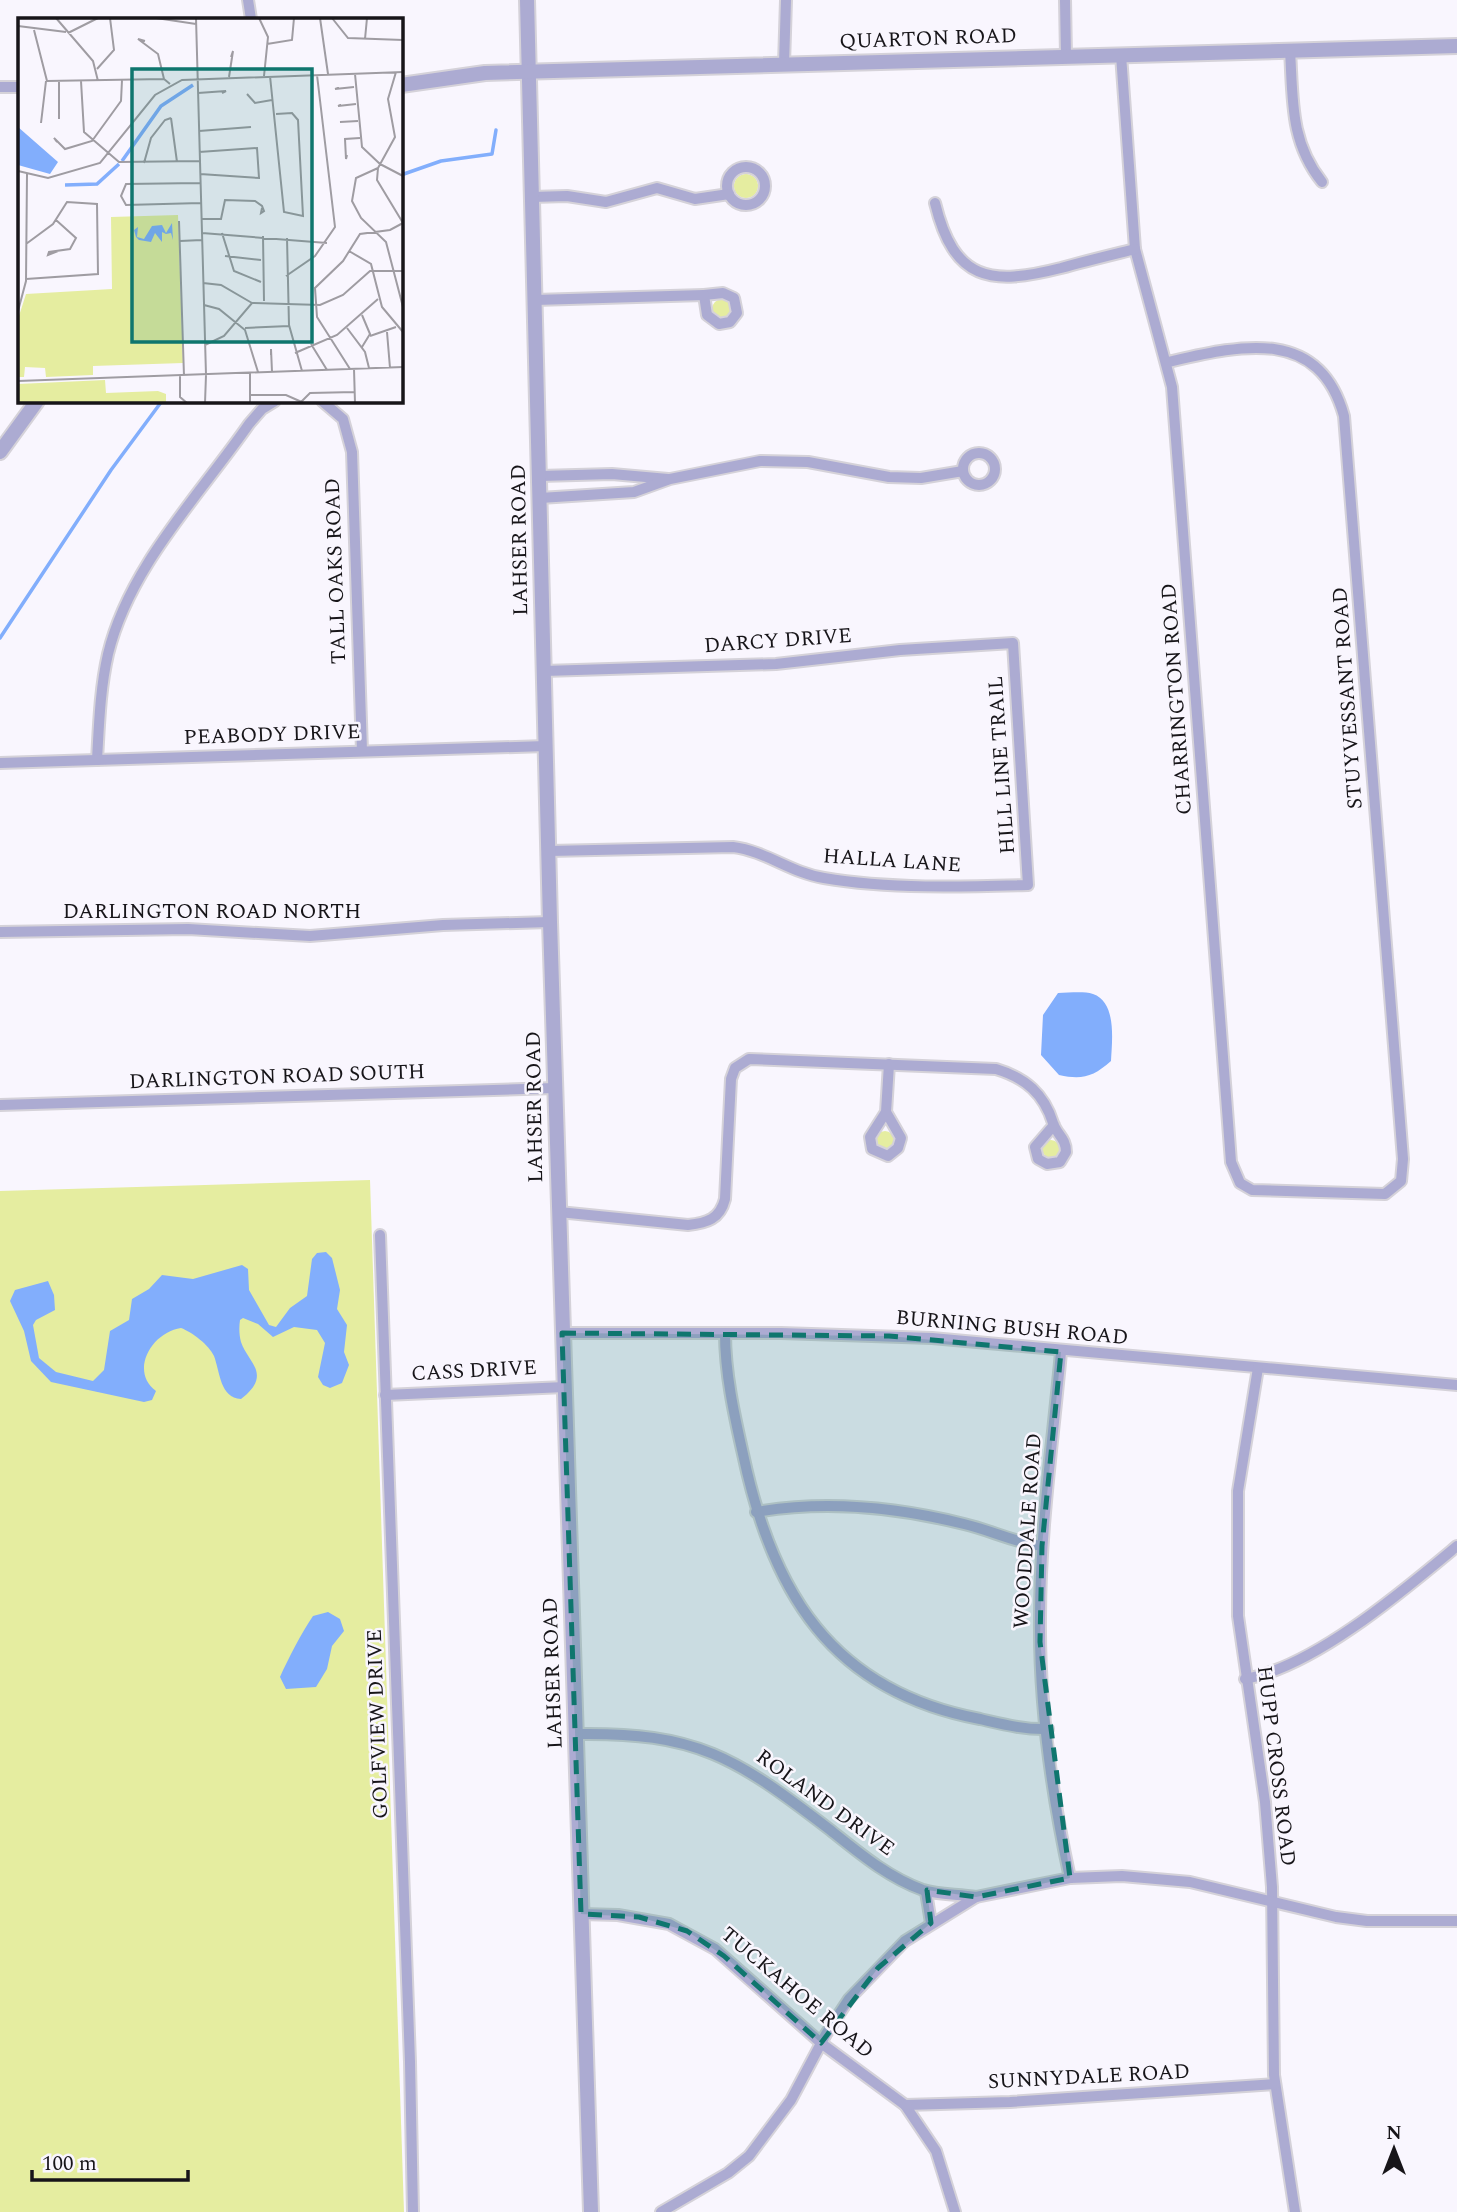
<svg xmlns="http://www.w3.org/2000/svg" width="1457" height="2212" font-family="Spectral,serif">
<rect width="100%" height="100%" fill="#f9f6fe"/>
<g fill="#e5eda0">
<circle cx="746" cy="186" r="12"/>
<circle cx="722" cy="309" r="10"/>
<circle cx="885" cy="1140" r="9"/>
<circle cx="1051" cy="1149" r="9"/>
<path d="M370,1180L404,2212H0V1191Z"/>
</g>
<g fill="#82aefc">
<path d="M1058,993C1069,993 1083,991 1093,994C1117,1002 1112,1041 1111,1061C1093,1077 1082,1080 1059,1075L1041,1055L1043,1015Z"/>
<path d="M326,1252L332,1258L340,1290L337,1309L347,1325L344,1352L349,1365L342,1383L330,1388L323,1385L318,1377L325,1343L317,1330L294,1327L273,1337L258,1324L243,1318L240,1320C239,1327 239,1335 241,1342C248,1363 273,1374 241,1399C220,1398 220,1372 214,1356C209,1345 192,1332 181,1328C152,1332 129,1371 156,1391L152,1400L144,1402L51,1382L31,1361L24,1331L10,1301L15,1290L48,1281L54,1295L55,1310L36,1320L33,1325L39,1358L56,1372L93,1381L104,1370L110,1331L129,1320L132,1299L149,1289L162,1275L193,1279L242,1265L248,1269L249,1290L269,1325L276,1327L290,1308L307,1296L312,1259L317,1253Z"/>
<path d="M328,1612L340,1619L344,1631L332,1646L327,1669L316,1687L286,1689L280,1677C288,1659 302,1632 313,1616Z"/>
</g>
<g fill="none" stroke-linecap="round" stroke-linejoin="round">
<g stroke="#82aefc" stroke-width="3.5">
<path d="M401,175L441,161L492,154L496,130"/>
<path d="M0,638L111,470L162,401"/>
</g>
<g stroke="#d5d2d9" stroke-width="14">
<g id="minor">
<path d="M248,0L251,19"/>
<path d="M1065,0L1066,56"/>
<path d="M1290,50C1293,100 1290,142 1322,182"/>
<path d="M1121,55L1135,249L1172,387L1231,1162L1240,1183L1252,1190L1385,1194L1401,1181L1403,1159L1344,416C1319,325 1238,346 1168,362"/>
<path d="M784,64L786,0"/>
<path d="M0,87H19"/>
<circle cx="746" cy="186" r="19"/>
<path d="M532,197L567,196L606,202L657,188L695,199L729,194"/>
<path d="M935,203C954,281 990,286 1061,268C1086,261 1111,255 1135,249"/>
<path d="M723,293L734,298L737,313L730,322L719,324L707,315L704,295Z"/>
<path d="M535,300L704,295"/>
<path d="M322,401L343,419L352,452L362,751"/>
<circle cx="979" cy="469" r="16"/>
<path d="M540,476L612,474L668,479"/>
<path d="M540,498L634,492L670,479L760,461L808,462L889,477L921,478L963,471"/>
<path d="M544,671L776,664L900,650L1013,643L1028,885C962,887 888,889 824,878C791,873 766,851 733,847L549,851"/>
<path d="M97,760C99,725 100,689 108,654C129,567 199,496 249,424L262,409L275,401"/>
<path d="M0,763L546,746"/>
<path d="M0,932L188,929L310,936L443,925L550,922"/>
<path d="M0,1105L555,1088"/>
<path d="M886,1112L901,1138L898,1148L888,1156L872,1149L870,1137L886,1112L889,1064"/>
<path d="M559,1212L688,1225C707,1223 720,1219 725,1199L731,1079L735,1068L749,1059L996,1069C1026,1078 1044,1094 1053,1123C1057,1135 1066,1138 1066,1152L1060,1162L1047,1164L1038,1159L1035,1147L1054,1125"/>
<path d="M380,1235L410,2062L413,2212"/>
<path d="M562,1333H781L932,1338L1457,1385"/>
<path d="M725,1333C725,1373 734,1414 743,1454C772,1592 831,1691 980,1719C1002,1724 1025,1730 1048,1729"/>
<path d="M1061,1352C1053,1441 1040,1529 1040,1618C1039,1703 1052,1795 1070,1878"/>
<path d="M1258,1368L1238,1491V1616L1265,1802L1272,1887L1274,2075L1295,2212"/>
<path d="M385,1395L565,1387"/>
<path d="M756,1512C826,1500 896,1507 964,1524C990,1530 1016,1543 1042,1546"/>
<path d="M1245,1679C1314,1667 1403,1591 1457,1546"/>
<path d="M576,1734C697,1732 735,1757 829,1829C858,1852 887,1877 923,1890C938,1895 959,1894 976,1897"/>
<path d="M926,1892L931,1923"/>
<path d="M581,1914L618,1915L669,1924L715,1949L821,2043L905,2105L936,2151L955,2212"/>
<path d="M905,2105L1010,2102L1275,2084"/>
<path d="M661,2212L728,2173L749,2156L791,2100L826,2034L849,1999L905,1941L976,1897L1070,1878L1122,1876L1190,1882L1336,1917L1367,1921H1457"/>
</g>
</g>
<g stroke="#d5d2d9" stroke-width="18">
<g id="tertiary">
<path d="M527,0L550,922L591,2212"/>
<path d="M401,85L485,73L1457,46"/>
<path d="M0,452L37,401"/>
</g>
</g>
<use href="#minor" stroke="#acabd2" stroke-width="10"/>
<use href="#tertiary" stroke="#acabd2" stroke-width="14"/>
</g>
<path fill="#0f766e" fill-opacity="0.2" stroke="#0f766e" stroke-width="5" stroke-dasharray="14 9" stroke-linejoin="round" d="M562,1333L889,1336L1061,1352L1042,1546L1040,1642L1070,1878L976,1897L927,1890L931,1923L878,1968L821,2043L724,1956L687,1931L639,1917L581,1914Z"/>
<g text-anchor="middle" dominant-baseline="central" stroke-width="5" stroke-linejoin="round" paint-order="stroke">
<g font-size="21" fill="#171519" stroke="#f9f6fe">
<text transform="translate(928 39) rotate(-2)">QUARTON ROAD</text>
<text transform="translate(520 540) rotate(-91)">LAHSER ROAD</text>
<text transform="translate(336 571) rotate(-92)">TALL OAKS ROAD</text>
<text transform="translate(778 641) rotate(-4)">DARCY DRIVE</text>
<text transform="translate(1348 698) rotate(-94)">STUYVESSANT ROAD</text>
<text transform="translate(1177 699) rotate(-94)">CHARRINGTON ROAD</text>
<text transform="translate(272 735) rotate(-2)">PEABODY DRIVE</text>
<text transform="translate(1002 765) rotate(-94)">HILL LINE TRAIL</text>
<text transform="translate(892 861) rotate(4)">HALLA LANE</text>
<text x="212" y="912">DARLINGTON ROAD NORTH</text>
<text transform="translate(277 1077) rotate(-2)">DARLINGTON ROAD SOUTH</text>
<text transform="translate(535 1107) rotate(-91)">LAHSER ROAD</text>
<text transform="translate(1012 1328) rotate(5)">BURNING BUSH ROAD</text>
<text transform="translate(474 1371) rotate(-3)">CASS DRIVE</text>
<text transform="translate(1028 1531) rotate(-86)">WOODDALE ROAD</text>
<text transform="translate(553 1673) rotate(-92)">LAHSER ROAD</text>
<text transform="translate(378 1724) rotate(-92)">GOLFVIEW DRIVE</text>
<text transform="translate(1276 1766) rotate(83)">HUPP CROSS ROAD</text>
<text transform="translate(825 1803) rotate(36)">ROLAND DRIVE</text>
<text transform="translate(797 1993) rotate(40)">TUCKAHOE ROAD</text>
<text transform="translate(1089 2077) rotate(-3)">SUNNYDALE ROAD</text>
</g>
</g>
<g transform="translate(18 18)">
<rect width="385" height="385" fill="#f9f6fe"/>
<path d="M160,197L165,345L75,348V357L28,359L27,350L7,349L6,359H0V301L8,276L94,271L93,199ZM87,362L88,375L140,373L148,376V385H0V366Z" fill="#e5eda0"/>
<path d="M0,109L40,144L32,156L0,147ZM154,205L155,222L153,215L148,216L144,214V224L137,215L133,224L121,222L118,219L116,212L120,209L119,219L126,221L134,208L144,207L148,215Z" fill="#82aefc"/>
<path fill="none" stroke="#82aefc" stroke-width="3.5" d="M104,143L143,88L175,67M47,167L79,166L101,146"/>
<path fill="none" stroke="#9f9ca2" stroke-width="2" d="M38,0L75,43L80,63M138,0L178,6M241,0L250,19L246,58M302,0L310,56M314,0L330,20L385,22M0,8L48,14M16,12L29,63L146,61L152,66M50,15L80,0M347,21L349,0M127,23L120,21L140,36L146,61M249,26L274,22L276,0M79,51L96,32L92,0M378,54L370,81L377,119L360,150L359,162L385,205M337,56L344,129L362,146M252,58L266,194L285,198L280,102L274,95L258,96M211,59L215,33L213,39M41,63V101M63,63L66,114L101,144L182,143M321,70L317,71L336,69M180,75L208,73L204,75M229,76L237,85L254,82M323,87L320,88L338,86M153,100L159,144M326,104H322L340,103M23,105L28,63M181,113L233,109M39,124L36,120L47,131L74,123L103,83L104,62M181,134L239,130L241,160L182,156M329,137L328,141L327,121L342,120M126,145L133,120L147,102L153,100M362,146L385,158M360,150L338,160L334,183L343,200L368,224L385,289M0,153L30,160L82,145L137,77L164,62L385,54M182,165L108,166L103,178L108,187L183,185M183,201H203L207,182L237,183L244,188L246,193L243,195L244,190M38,202L58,220L52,231L31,234L30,237L40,233M161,203L166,358M184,215L309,225M204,215L216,253L243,264M245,218L246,283M269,220L271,307L284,353M162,223L184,222M8,226L35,206L49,184L79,186L80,256L8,261M331,233L353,246L364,289L385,314M207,238L243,242M268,258L297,238L317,209L299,57M185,265L203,267L234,285M186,287L201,291L227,312L240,354M0,293L8,263L9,156M344,297L352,316L344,329M227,310L271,308M329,310L347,334L351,350M369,314L372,350M352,318L378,309M293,326L309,352M187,327L206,318L234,285L302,287L325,277L352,253H385M277,335L319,317L360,281M253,337V331L254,354M332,351L299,299L297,270L325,243L342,216L372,212L385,205M336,351L337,385M232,355V385M162,358V379L169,385M0,363L385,349M232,377H268L286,385M176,385H187L188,357L178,0M282,385L292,375L337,374"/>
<path fill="#0f766e" fill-opacity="0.15" stroke="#0f766e" stroke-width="3.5" d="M114,51H294V324H114Z"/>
<rect width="385" height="385" fill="none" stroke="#171519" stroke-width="3.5"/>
</g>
<g transform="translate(1394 2149)" stroke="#f9f6fe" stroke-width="5" paint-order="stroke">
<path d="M0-5L12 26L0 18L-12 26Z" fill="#171519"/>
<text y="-10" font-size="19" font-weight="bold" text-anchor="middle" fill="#171519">N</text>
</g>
<path d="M32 2170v10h156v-10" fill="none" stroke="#171519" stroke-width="3.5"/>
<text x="42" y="2170" font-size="21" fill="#171519" stroke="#f9f6fe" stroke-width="5" paint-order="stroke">100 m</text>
</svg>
